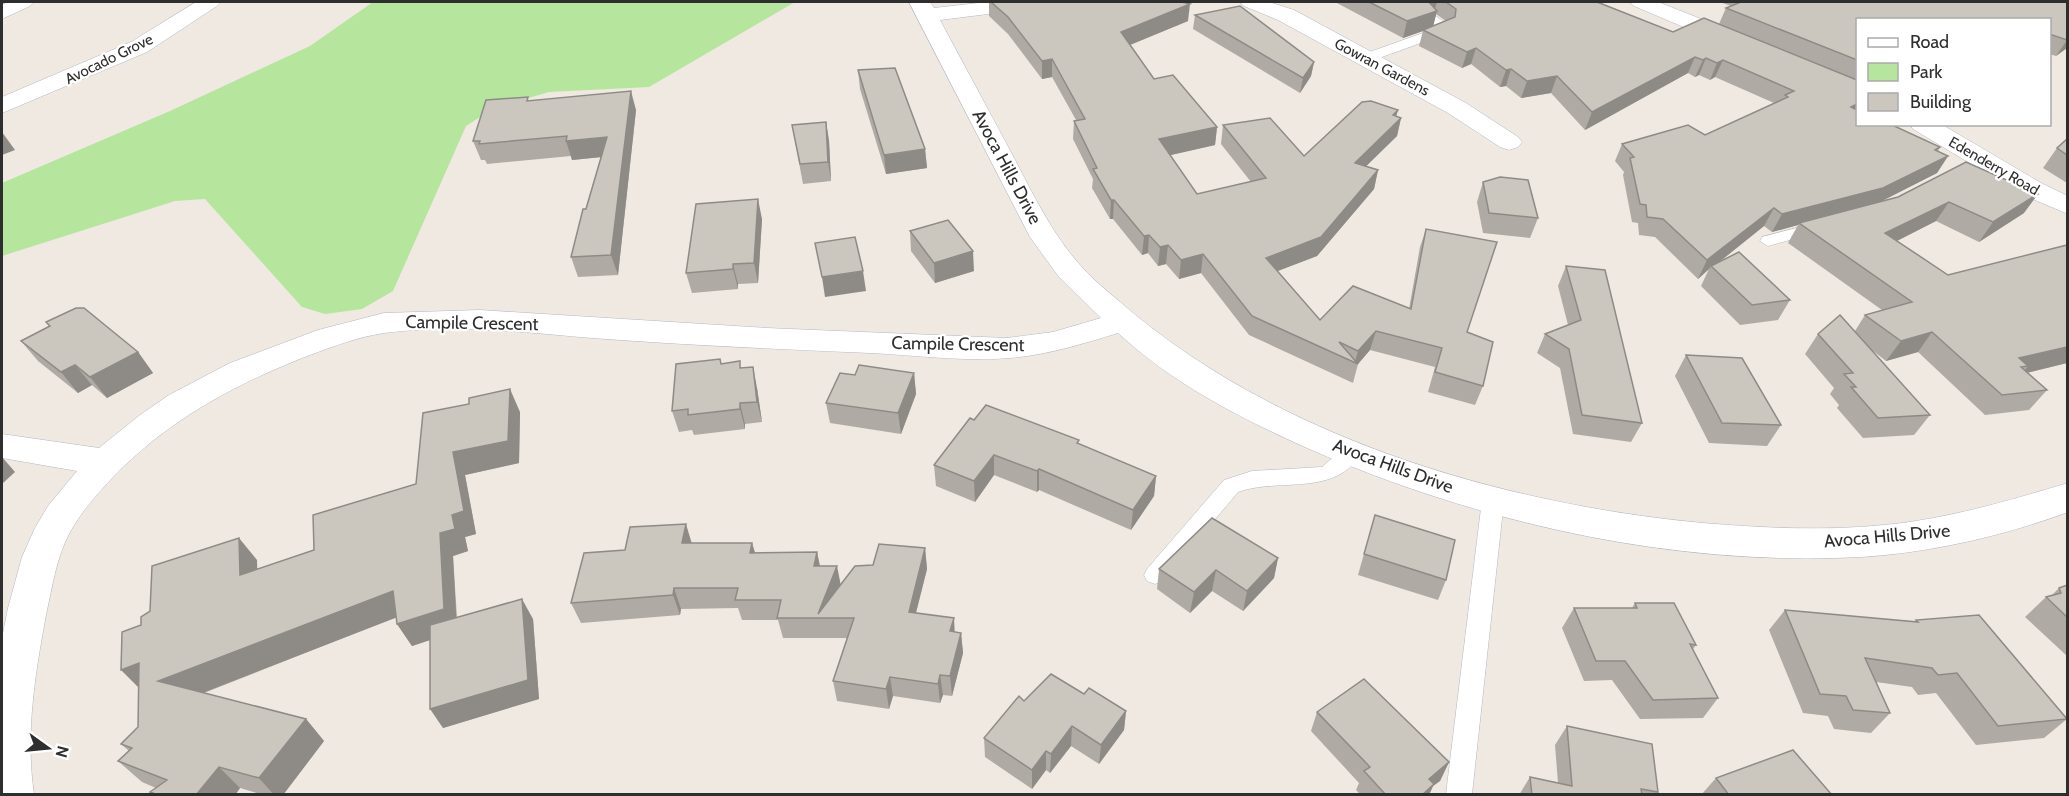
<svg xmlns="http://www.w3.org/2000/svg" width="2069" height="796" font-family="Cabin,sans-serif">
<rect width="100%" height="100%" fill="#efe9e1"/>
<path fill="#b6e59e" d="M373,2H795L649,87L549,92L494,108L466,126L393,291L362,309L325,314L302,307L205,199L175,201L2,256V183L170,111L310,46Z"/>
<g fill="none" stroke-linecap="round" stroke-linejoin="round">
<g stroke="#b4b7c1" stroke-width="1">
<g id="lane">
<path d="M1433,14L1450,26L1448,33L1371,61H1361L1359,58L1361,55L1437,28L1427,18Z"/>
<path d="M1816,223L1822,225L1824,228L1822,231L1768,246L1760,241L1762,237Z"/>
<path d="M1352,445L1359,447L1362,452C1336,498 1280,477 1238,492L1163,581L1155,584L1147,581L1144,575L1147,569L1224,480L1252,471L1322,467L1345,447Z"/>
<path d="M1493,492L1501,494L1504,500L1472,794H1446L1482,500L1485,494Z"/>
</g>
</g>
<g stroke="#b4b7c1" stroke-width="1">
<g id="street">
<path d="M8,2H34L30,6L2,19V5Z"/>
<path d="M196,2H221L217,6L147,52L2,113V97L131,42Z"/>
<path d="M909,2H930L934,8L987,2H1046L1043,6L1036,8L940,20C964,65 989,111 1013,156C1033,194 1052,234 1080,265C1092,279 1106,290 1120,302C1275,437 1500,504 1703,523C1763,528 1824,531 1884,525C1947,519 2008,501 2068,483V512C2004,536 1928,553 1861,557C1673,567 1479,523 1307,448C1240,418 1172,383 1118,333C1082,344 1047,355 1010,358C965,362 915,355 870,353C778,349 685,345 592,338C523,332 452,324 384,333C358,337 334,346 310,355C240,382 175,416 121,469C102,488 81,511 69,534C56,559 52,588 46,615C35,675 25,733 34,794H2V638L8,608L22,557L35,528L48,506L77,471L2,458V434L99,448L140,415L169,395L230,363L318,330L384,313L480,310L767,328L1007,338L1053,332L1101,318L1059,277L1030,237Z"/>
<path d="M1240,2H1269L1294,10L1466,103L1518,137L1522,142L1518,147L1509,150L1500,147L1448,113L1278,20L1244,6Z"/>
<path d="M1630,2H1658L1742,35L1745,40L1742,45L1734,47L1726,45L1634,6Z"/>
<path d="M1910,124H1941L2041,183L2068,196V214L2023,195L1913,129Z"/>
</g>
</g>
<use href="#lane" fill="#fff" fill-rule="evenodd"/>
<use href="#street" fill="#fff" fill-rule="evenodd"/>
</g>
<g fill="#afaba4" fill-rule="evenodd">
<path d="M989,2H1182L1188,21L1130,45L1154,79L1217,127L1215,145L1170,155L1197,194L1251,182L1221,144L1223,125L1304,156L1398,110L1396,116L1401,118L1397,136L1366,166L1378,170L1374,189L1317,256L1277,271L1320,320L1409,309L1420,247L1426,229L1467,332L1483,386L1475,405L1428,392L1435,367L1370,350L1358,364L1353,383L1249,335L1201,273L1179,279L1166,264L1158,266L1148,253L1142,255L1113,219H1110L1092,188L1093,179L1073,139L1074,121L1076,120L1052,77L1042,79L1008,34L989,16Z"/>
<path d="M1335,2H1600H1599L1673,32L1719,24L1726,8L1731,6L1720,2H2067V48L2056,56L2049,54V20H1857V124L1940,147L1938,151L1948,156L1937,173L1882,201L1898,197L1966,162L2024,213L1979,242L1936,221L1897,241L1948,275L2067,245V363L2027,373L2047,390L2029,410L1985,415L1918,352L1886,361L1872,350L1930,415L1914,435L1863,438L1837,408L1839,405L1830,394L1834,388L1805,354L1818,334L1855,331L1865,315L1882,310L1788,243L1798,225L1772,232L1764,226L1719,262L1790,300L1778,320L1740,325L1701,286L1709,269L1698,279L1655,237L1639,235L1638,223L1632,222L1623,175L1624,172L1615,161L1622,144L1705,135L1774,103L1715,77L1710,80L1699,75L1695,77L1688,73L1585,130L1551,93L1521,98L1506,86L1500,87L1471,64L1462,68L1419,46L1423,31L1403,38ZM1436,14L1446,21L1433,26Z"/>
<path d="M1195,15L1314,62L1311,76L1300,93L1193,29Z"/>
<path d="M858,70L925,149L927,168L886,174L860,89Z"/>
<path d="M529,101L636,110L618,275L578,277L571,257L601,157L572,160L571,156L487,164L485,160H481L473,141Z"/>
<path d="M826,122L829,141L831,181L803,184L792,125Z"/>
<path d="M2067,139V183L2043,168L2057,148Z"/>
<path d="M1483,182L1538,218L1530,238L1483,233L1477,202Z"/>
<path d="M762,219L758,283L738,284V289L692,293L686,273Z"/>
<path d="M910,231L974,271L935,283L911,251Z"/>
<path d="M1566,266L1642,423L1631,442L1573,434L1560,368L1537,353L1545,334L1568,325L1558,286Z"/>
<path d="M46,322L138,352L153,373L107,398L92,385L78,393L38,361L21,341L49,326Z"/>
<path d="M1686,355L1781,425L1767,446L1709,443L1675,376Z"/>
<path d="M721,363L742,368L757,388L762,422L745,424V429L694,435L692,430L679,432L672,411Z"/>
<path d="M914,373L916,394L901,434L830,423L826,403L855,375Z"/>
<path d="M520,412L519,463L465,475L476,534L465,537L468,551L453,556L457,618L533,619L539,699L443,728L430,640L412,646L397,624L396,617L204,693L306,719L324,741L283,795H263L240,788L235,795H153L150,792L156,788L142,782L118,761L129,751L121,744L138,727L141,625L257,560V569L314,550L416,484Z"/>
<path d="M974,420L1078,444L1156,476L1154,496L1131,530L1039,490L1037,492L994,475L975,502L936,486L934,465Z"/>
<path d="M1375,515L1446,580L1438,600L1358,575Z"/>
<path d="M692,543H752L755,553L817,552L820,566L841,585L873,565L925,548L927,569L916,613L955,632L961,633L963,653L952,696L943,695L940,703L893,696L889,709L837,701L833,681L847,638H783L778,620H742L738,608L681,609L680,615L581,623L571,603L625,550Z"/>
<path d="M1278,558L1274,578L1243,611L1212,591L1190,613L1157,589L1159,569Z"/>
<path d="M2067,585V656L2025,617L2046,597L2051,596L2059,588Z"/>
<path d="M1635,603L1696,645L1693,649L1718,698L1703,718L1640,719L1612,680L1584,681L1562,628L1574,608H1632Z"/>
<path d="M1785,610L1914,622L1916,620L2067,719L2044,738L1976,745L1936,693L1918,695L1912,687L1876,682L1890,713L1871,733L1834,729L1828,716L1803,713L1769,630Z"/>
<path d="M1084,694L1126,711L1124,730L1099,764L1071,746L1050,773L1046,770L1032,789L985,757L984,738L1024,701Z"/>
<path d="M1317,712L1449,762L1440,781L1433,786L1429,795H1361L1356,790L1359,783L1311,731Z"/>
<path d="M1567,726L1658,792L1656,795H1519L1530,777L1558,783L1555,745Z"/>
<path d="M1716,778L1832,795H1701Z"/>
</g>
<g fill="#8e8b86">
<path d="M1429,2H1437L1434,12L1437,11L1433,27L1423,30V31L1403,38L1407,21Z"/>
<path d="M1190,4L1188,21L1120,49L1121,32Z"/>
<path d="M2067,40V48L2056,56Z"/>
<path d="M1476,48L1471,64L1462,68L1467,52Z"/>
<path d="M1695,57L1688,73L1585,130L1592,112Z"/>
<path d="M1706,58L1699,75L1695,77L1703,60Z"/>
<path d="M1052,59V77L1042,79V61Z"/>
<path d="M1723,60L1715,77L1710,80L1717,63Z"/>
<path d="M1314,62L1311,76L1300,93L1303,78Z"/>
<path d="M1511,69L1506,86L1500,87L1506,70Z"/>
<path d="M1557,76L1551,93L1521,98L1527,81Z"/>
<path d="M631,91L636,110L618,275L611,255Z"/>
<path d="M1857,104V116L1851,107Z"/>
<path d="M1398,110L1394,124L1401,118L1397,136L1351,181L1355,163L1393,115Z"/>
<path d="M826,122L829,141L831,181L828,162Z"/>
<path d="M1217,127L1215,145L1158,158L1159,139Z"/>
<path d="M2,132L15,150L2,155Z"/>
<path d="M607,137L612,156L572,160L566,141Z"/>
<path d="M925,149L927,168L886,174L884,155Z"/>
<path d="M1948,156L1937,173L1872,206L1799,223L1798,225L1772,232L1782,214Z"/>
<path d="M1378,170L1374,189L1317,256L1262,277L1266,258Z"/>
<path d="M2038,194L2024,213L1979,242L1993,222Z"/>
<path d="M758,199L762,219L758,283L754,263Z"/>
<path d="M1111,200H1114L1113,219H1110Z"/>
<path d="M1949,202L1936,221L1873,253L1885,233Z"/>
<path d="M1774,208L1764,226L1713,267L1711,266L1709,269L1698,279L1707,260Z"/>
<path d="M1149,235L1148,253L1142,255L1144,236Z"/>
<path d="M1168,245L1166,264L1158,266L1160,247Z"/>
<path d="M973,251L974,271L935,283L934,263Z"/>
<path d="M1203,254L1201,273L1179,279L1181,260Z"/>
<path d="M733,264L738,284V289L733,269Z"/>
<path d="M863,271L866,291L825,297L822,277Z"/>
<path d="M1376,331L1370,350L1358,364L1355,362L1358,351Z"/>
<path d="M1932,332L1918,352L1886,361L1901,341Z"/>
<path d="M2067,347V363L2022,374L2028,366L2019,358Z"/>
<path d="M138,352L153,373L107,398L90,377Z"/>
<path d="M75,365L92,385L78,393L61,372Z"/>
<path d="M753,367L757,388L762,422L757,402Z"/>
<path d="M914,373L916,394L901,434L898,413Z"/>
<path d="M510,389L520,412L519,463L465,475L476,534L465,537L468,551L453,556L457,631L412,646L397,624L440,533L452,515L453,452Z"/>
<path d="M740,403L745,424V429L740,409Z"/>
<path d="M994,455V475L975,502L974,481Z"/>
<path d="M2,457L15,472L2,484Z"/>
<path d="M1039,469V490L1037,492V471Z"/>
<path d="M1156,476L1154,496L1131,530L1133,510Z"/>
<path d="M686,524L692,544L682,543Z"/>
<path d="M239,538L257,560L258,597L240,575Z"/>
<path d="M752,543L758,563L750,553Z"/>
<path d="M925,548L927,569L911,632L909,612Z"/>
<path d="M817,552L821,572L814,566Z"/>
<path d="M1278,558L1274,578L1243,611L1247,591Z"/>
<path d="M837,566L841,586L818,614Z"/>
<path d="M1216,570L1212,591L1190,613L1194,592Z"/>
<path d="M674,588L681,609L680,615L673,595Z"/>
<path d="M393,591L408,613L179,702L158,681Z"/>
<path d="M522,599L533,619L539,699L443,728L430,709Z"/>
<path d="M954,618L955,638L950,631Z"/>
<path d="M961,633L963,653L952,696L950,676Z"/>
<path d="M139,663L143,692L121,670Z"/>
<path d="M940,675L943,695L940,703L938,684Z"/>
<path d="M890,677L893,696L889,709L886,689Z"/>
<path d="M1126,711L1124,730L1099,764L1101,745Z"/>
<path d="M306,719L324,741L283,795H274L259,778Z"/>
<path d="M1072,726L1071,746L1050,773L1051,754Z"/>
<path d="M1046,751V770L1032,789V770Z"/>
<path d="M1449,762L1440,781L1433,786L1429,795H1421L1429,779Z"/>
<path d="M219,767L240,788L235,795H196Z"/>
</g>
<g fill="#cbc7bf" stroke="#8e8b86" stroke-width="1.5">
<path d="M991,2H1182L1190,4L1121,32L1154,79L1173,75L1217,127L1159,139L1197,194L1266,178L1223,125L1270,118L1304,156L1362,102L1371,101L1398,110L1393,115L1401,118L1355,163L1378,170L1321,237L1266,258L1320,320L1353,286L1411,309L1426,229L1497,242L1467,332L1493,342L1483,386L1435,372L1442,348L1376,331L1358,351L1339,342L1358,364L1252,316L1203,254L1181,260L1168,245L1160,247L1149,235L1144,236L1114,200H1111L1093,169L1097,168L1074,121L1085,119L1052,59L1042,61L1008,17Z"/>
<path d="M1369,2H1429L1437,11L1407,21Z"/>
<path d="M1446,2H1597L1673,32L1704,18L1857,80V104L1851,107L1857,110V124H1890L1940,147L1935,150L1948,156L1883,188L1782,214L1774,208L1707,260L1663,219L1647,217L1646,205L1640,204L1630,158L1634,157L1622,144L1688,125L1705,135L1788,97L1785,95L1794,91L1723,60L1717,63L1706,58L1703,60L1695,57L1592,112L1557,76L1527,81L1511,69L1506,70L1476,48L1467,52L1423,30L1455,17L1456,9Z"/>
<path d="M1741,2H2067V40L2049,34V20H1857V60L1726,8Z"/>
<path d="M1240,6L1314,62L1303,78L1195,15Z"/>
<path d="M895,68L925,149L884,155L858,70Z"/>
<path d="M631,91L611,255L571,257L583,209H586L607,137L566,141L567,136L479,144L480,141H473L486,100L528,97L527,101Z"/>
<path d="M826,122L828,162L800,164L792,125Z"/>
<path d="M2067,139V155L2057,148Z"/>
<path d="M1966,162L2038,194L1993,222L1949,202L1885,233L1948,275L2067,245V347L2019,358L2028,366L2021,367L2047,390L2002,395L1932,332L1901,341L1865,315L1912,302L1799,223L1898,197Z"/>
<path d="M1500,177L1528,180L1538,218L1489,213L1483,182Z"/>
<path d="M758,199L754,263L733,264V269L686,273L696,204Z"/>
<path d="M948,220L973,251L934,263L910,231Z"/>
<path d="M855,237L863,271L822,277L815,243Z"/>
<path d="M1739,252L1790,300L1752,305L1711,266Z"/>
<path d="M1566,266L1605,270L1642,423L1582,415L1569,349L1545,334L1581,320Z"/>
<path d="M76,308H84L138,352L90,377L75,365L61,372L21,341L50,326L46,322Z"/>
<path d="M1840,315L1930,415L1878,418L1851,387H1856L1844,374L1853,373L1818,334Z"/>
<path d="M1686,355L1742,358L1781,425L1722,423Z"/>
<path d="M720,359L721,364L740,361V368L753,367L757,402L740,403V409L688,415V409L672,411L676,364Z"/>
<path d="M859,365L914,373L898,413L826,403L840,373L855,375Z"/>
<path d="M510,389L508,441L453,452L464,511L452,515L455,529L440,533L444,609L397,624L393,591L158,681L306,719L259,778L219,767L196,795H158L150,792L167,780L118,761L132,748L121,744L138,727L139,663L121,670L122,632L141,625V617L150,611L152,566L239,538L240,575L314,550L313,515L416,484L423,413L469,404V398Z"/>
<path d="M986,405L1079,440L1077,443L1156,476L1133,510L1039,469L1037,471L994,455L974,481L934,465L970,418L974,420Z"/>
<path d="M1375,515L1455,540L1446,580L1364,554Z"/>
<path d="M1212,518L1278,558L1247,591L1216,570L1194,592L1159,569Z"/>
<path d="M686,524L682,543H752L750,553L817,552L814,566H837L818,614L855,566L873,565L879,544L925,548L909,612L954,618L950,631L961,633L950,676L940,675L938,684L890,677L886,689L833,681L854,618H777L781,600H735L738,588H674L673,595L571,603L584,553L625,550L630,527Z"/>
<path d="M2067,585V617L2046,597L2061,593L2059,588Z"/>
<path d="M522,599L528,680L430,709V625Z"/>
<path d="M1635,603H1674L1696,645L1690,644L1718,698L1653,700L1625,661H1596L1574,608H1637Z"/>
<path d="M1785,610L1918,622L1916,620L1979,615L2067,719L1998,726L1957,673L1938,675L1932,668L1865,658L1890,713L1853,710L1846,696L1820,694Z"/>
<path d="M1051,674L1084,694L1089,688L1126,711L1101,745L1072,726L1051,754L1046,751L1032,770L984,738L1019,696L1024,701Z"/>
<path d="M1364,679L1449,762L1429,779L1434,784L1422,795H1386L1364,771L1370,767L1317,712Z"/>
<path d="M1567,726L1652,744L1658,792L1641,789L1642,795H1532L1530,777L1572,786Z"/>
<path d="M1793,750L1832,795H1729L1716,778Z"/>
</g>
<g text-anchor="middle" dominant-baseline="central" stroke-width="4.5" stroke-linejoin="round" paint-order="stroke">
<g font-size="15" fill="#2e2e2e" stroke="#fff">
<text transform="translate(109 59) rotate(-26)">Avocado Grove</text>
<text transform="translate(1382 67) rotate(28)">Gowran Gardens</text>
<text transform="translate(1994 166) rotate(30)">Edenderry Road</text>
</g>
<g font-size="18" fill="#2e2e2e" stroke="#fff">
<text transform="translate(1007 167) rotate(62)">Avoca Hills Drive</text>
<text transform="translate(472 323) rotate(1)">Campile Crescent</text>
<text transform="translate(958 344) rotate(1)">Campile Crescent</text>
<text transform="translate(1393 466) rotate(20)">Avoca Hills Drive</text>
<text transform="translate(1887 536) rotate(-5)">Avoca Hills Drive</text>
</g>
</g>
<rect width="2069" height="796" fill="none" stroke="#2e2e2e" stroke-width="6"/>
<rect x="1856" y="18" width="195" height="108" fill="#ffffff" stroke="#ababab" stroke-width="1.5"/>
<rect x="1868" y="38" width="30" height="9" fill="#ffffff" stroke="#ababab" stroke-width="1.5"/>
<text x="1910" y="48" font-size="18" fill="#2e2e2e">Road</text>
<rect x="1868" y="63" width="30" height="18" fill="#b6e59e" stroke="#ababab" stroke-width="1.5"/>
<text x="1910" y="78" font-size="18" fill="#2e2e2e">Park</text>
<rect x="1868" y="93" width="30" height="18" fill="#cbc7bf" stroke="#ababab" stroke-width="1.5"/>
<text x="1910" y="108" font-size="18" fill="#2e2e2e">Building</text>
<g transform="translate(48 748) rotate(105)" stroke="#ffffff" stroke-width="4.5" paint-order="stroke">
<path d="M0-4.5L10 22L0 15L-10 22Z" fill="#2e2e2e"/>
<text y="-9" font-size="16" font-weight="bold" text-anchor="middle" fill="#2e2e2e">N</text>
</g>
</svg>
